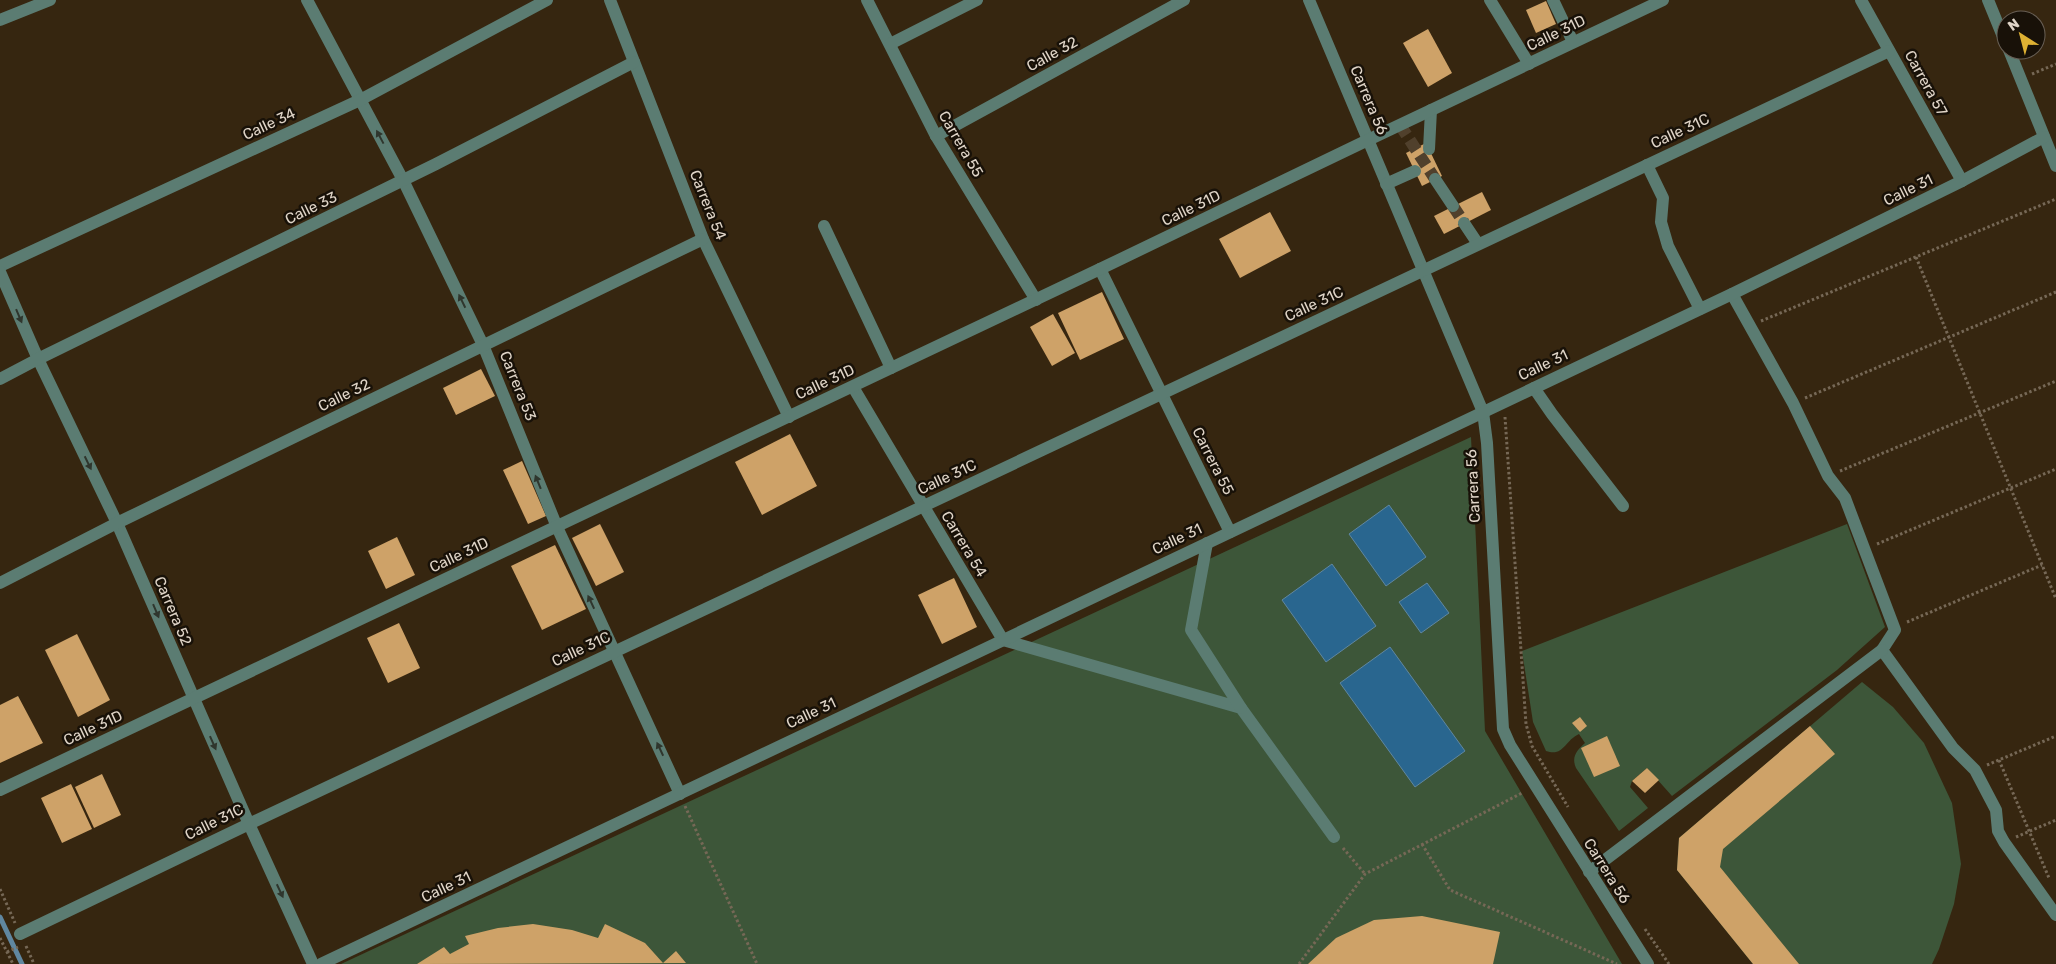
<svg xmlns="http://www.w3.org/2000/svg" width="2056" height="964" font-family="Rubik,sans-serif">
<rect width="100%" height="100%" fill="#362610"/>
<g fill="#3d5639">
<path d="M1471,437L1485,731L1622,964H341Z"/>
<path d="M1847,524L1885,627L1837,670L1672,796L1647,768L1632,781L1630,787L1648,808L1619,831L1576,768C1571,757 1577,750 1585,743L1579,734C1564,741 1564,757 1546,751L1533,722L1522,651Z"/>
<path d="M1862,682L1893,707L1924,743L1952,803L1961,864L1954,904L1939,949L1932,964H1753L1677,870L1679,838Z"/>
</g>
<g fill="#29668f" stroke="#6087a0">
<path d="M1389,505L1426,557L1386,586L1349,534Z"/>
<path d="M1332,564L1376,626L1326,662L1282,600Z"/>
<path d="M1427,583L1449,613L1421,633L1399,602Z"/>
<path d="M1390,647L1465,751L1415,787L1340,683Z"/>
</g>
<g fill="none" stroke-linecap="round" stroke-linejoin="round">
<path stroke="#6087a0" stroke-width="5" d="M0,917L22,964"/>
</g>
<g fill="#cea268">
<path d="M1546,1L1556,24L1536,33L1526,10Z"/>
<path d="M1428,29L1452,73L1428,87L1403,43Z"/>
<path d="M1426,143L1442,176L1422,186L1406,153Z"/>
<path d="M1482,192L1491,210L1444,234L1434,216Z"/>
<path d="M1270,212L1291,251L1240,278L1219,239Z"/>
<path d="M1102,292L1124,339L1080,360L1058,313Z"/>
<path d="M1053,314L1075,353L1052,366L1030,327Z"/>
<path d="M481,369L495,396L456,415L443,388Z"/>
<path d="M790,434L817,486L762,515L735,462Z"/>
<path d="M522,461L546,516L528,524L503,470Z"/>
<path d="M600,524L624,572L596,586L572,538Z"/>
<path d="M397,537L415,575L386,589L368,551Z"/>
<path d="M555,545L586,609L542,630L511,566Z"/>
<path d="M954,578L977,627L942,644L918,595Z"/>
<path d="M399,623L420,668L388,683L367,638Z"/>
<path d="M77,634L110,700L78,717L45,650Z"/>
<path d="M18,696L43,743L0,763V705Z"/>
<path d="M1580,717L1587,726L1580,732L1572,723Z"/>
<path d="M1810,726L1835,754L1723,849L1720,867L1799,964H1753L1677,870L1679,838Z"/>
<path d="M1607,736L1620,766L1594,777L1581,748Z"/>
<path d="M1647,768L1659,780L1645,793L1632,781Z"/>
<path d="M102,774L121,815L94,828L75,787Z"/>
<path d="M71,784L92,829L62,843L41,798Z"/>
<path d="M1422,916L1500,932L1493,964H1308L1336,938L1374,920Z"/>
<path d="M533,924L572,930L598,938L605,924L645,943L663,963L676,951L686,963L417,964L444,947L450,954L469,944L465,936L498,928Z"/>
</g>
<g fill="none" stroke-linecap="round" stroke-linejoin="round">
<g stroke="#50402c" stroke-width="12" stroke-dasharray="12 6" stroke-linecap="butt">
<path d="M1400,125L1435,179"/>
<path d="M1453,206L1464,223"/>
</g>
<g stroke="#766856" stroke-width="3" stroke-dasharray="2.5 2.5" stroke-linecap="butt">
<path d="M2032,74L2056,64"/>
<path d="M1916,257L2056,599"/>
<path d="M1761,321L2056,199"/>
<path d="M1805,398L2056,292"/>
<path d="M1505,417L1526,724L1532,746L1568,807"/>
<path d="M1840,471L2056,381"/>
<path d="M1877,544L2056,469"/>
<path d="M1907,622L2042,565"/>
<path d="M1999,760L2049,878"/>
<path d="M1987,765L2056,736"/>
<path d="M685,806L757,964"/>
<path d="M2016,837L2056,820"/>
<path d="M1422,844L1450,890L1617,964"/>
<path d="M1343,848L1365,874"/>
<path d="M0,889L15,923"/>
<path d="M1645,929L1669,964"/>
<path d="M0,938L13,964"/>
<path d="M26,946L34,964"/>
<path d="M7,952L18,947"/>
<path d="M1299,964L1365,874L1522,793"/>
</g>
<g stroke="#5b7c72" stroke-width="12">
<path d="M307,0L403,180L483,345L557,527L680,794"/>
<path d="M610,0L703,239L789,417"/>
<path d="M867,0L936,136L1036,300"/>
<path d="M1309,0L1483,412L1487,443L1503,729L1510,745L1648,964"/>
<path d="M1490,0L1529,64"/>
<path d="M1553,0L1573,42"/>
<path d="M1861,0L1962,181"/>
<path d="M1988,0L2006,44"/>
<path d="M0,20L50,0"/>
<path d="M890,44L977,0"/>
<path d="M2009,50L2056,166"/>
<path d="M936,136L1184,0"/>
<path d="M1429,149L1431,110"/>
<path d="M1647,165L1663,198L1661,222L1668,246L1700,309"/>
<path d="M1435,179L1453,206"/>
<path d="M1386,184L1415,171"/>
<path d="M1464,223L1478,244"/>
<path d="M824,226L891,368"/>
<path d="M0,266L360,100L547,0"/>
<path d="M1100,269L1230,532"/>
<path d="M0,272L38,359L117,523L249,824L313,964"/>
<path d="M1732,294L1793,403L1828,476L1845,498L1895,630L1882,650L1953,748L1975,770L1996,810L1998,831L2004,842L2056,915"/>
<path d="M0,379L38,359L436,164L634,62"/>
<path d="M853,387L1003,640L1241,708L1334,837"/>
<path d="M1534,388L1552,414L1623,506"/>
<path d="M1207,543L1191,630L1241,708"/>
<path d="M0,583L117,523L703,239"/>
<path d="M0,790L1100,269L1368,140L1663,0"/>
<path d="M1589,872L1882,650"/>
<path d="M20,934L249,824L1889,51"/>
<path d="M321,964L1732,294L1962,181L2044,137"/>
</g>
</g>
<defs><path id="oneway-solid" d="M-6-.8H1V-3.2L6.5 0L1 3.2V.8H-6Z" transform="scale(1.25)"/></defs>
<g fill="#2f362d">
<use href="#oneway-solid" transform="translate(380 137) rotate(-118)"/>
<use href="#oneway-solid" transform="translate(462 301) rotate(-116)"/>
<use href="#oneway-solid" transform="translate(19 316) rotate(67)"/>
<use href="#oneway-solid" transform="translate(88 463) rotate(64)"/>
<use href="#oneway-solid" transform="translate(538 482) rotate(-112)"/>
<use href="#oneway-solid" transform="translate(591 602) rotate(-115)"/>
<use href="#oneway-solid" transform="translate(156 611) rotate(67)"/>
<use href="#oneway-solid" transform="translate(213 743) rotate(66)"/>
<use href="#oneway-solid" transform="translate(660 749) rotate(-115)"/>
<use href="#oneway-solid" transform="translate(280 891) rotate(65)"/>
</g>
<g text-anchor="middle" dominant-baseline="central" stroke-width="5" stroke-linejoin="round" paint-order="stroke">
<g font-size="15" fill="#e0d5c8" stroke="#181108">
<text transform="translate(1556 33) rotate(-26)">Calle 31D</text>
<text transform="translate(1052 54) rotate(-29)">Calle 32</text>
<text transform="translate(1926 83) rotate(61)">Carrera 57</text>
<text transform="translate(1369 100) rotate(67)">Carrera 56</text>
<text transform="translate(269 124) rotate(-25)">Calle 34</text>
<text transform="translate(1680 131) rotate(-25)">Calle 31C</text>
<text transform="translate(961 144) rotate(60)">Carrera 55</text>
<text transform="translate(1908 190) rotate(-26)">Calle 31</text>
<text transform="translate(708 205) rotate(68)">Carrera 54</text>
<text transform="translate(311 208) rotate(-26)">Calle 33</text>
<text transform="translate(1191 208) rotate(-26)">Calle 31D</text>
<text transform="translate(1314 304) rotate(-25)">Calle 31C</text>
<text transform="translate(1543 365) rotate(-25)">Calle 31</text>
<text transform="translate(825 382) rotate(-25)">Calle 31D</text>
<text transform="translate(518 386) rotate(68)">Carrera 53</text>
<text transform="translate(344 395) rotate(-26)">Calle 32</text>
<text transform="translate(1213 461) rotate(63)">Carrera 55</text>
<text transform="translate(947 477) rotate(-25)">Calle 31C</text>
<text transform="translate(1473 486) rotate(-93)">Carrera 56</text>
<text transform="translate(1177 539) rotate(-25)">Calle 31</text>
<text transform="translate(964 544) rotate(59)">Carrera 54</text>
<text transform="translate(459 555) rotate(-25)">Calle 31D</text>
<text transform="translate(173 611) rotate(67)">Carrera 52</text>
<text transform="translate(581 649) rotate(-25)">Calle 31C</text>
<text transform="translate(811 713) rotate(-25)">Calle 31</text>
<text transform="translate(93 728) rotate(-25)">Calle 31D</text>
<text transform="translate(214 822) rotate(-26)">Calle 31C</text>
<text transform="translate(1607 871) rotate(58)">Carrera 56</text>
<text transform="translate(446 887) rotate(-25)">Calle 31</text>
</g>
</g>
<g transform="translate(2021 35) rotate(324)"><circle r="24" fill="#181108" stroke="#685f55"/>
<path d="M0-4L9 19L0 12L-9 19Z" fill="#deb133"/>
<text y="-8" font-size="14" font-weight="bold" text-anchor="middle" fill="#e0d5c8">N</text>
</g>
</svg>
